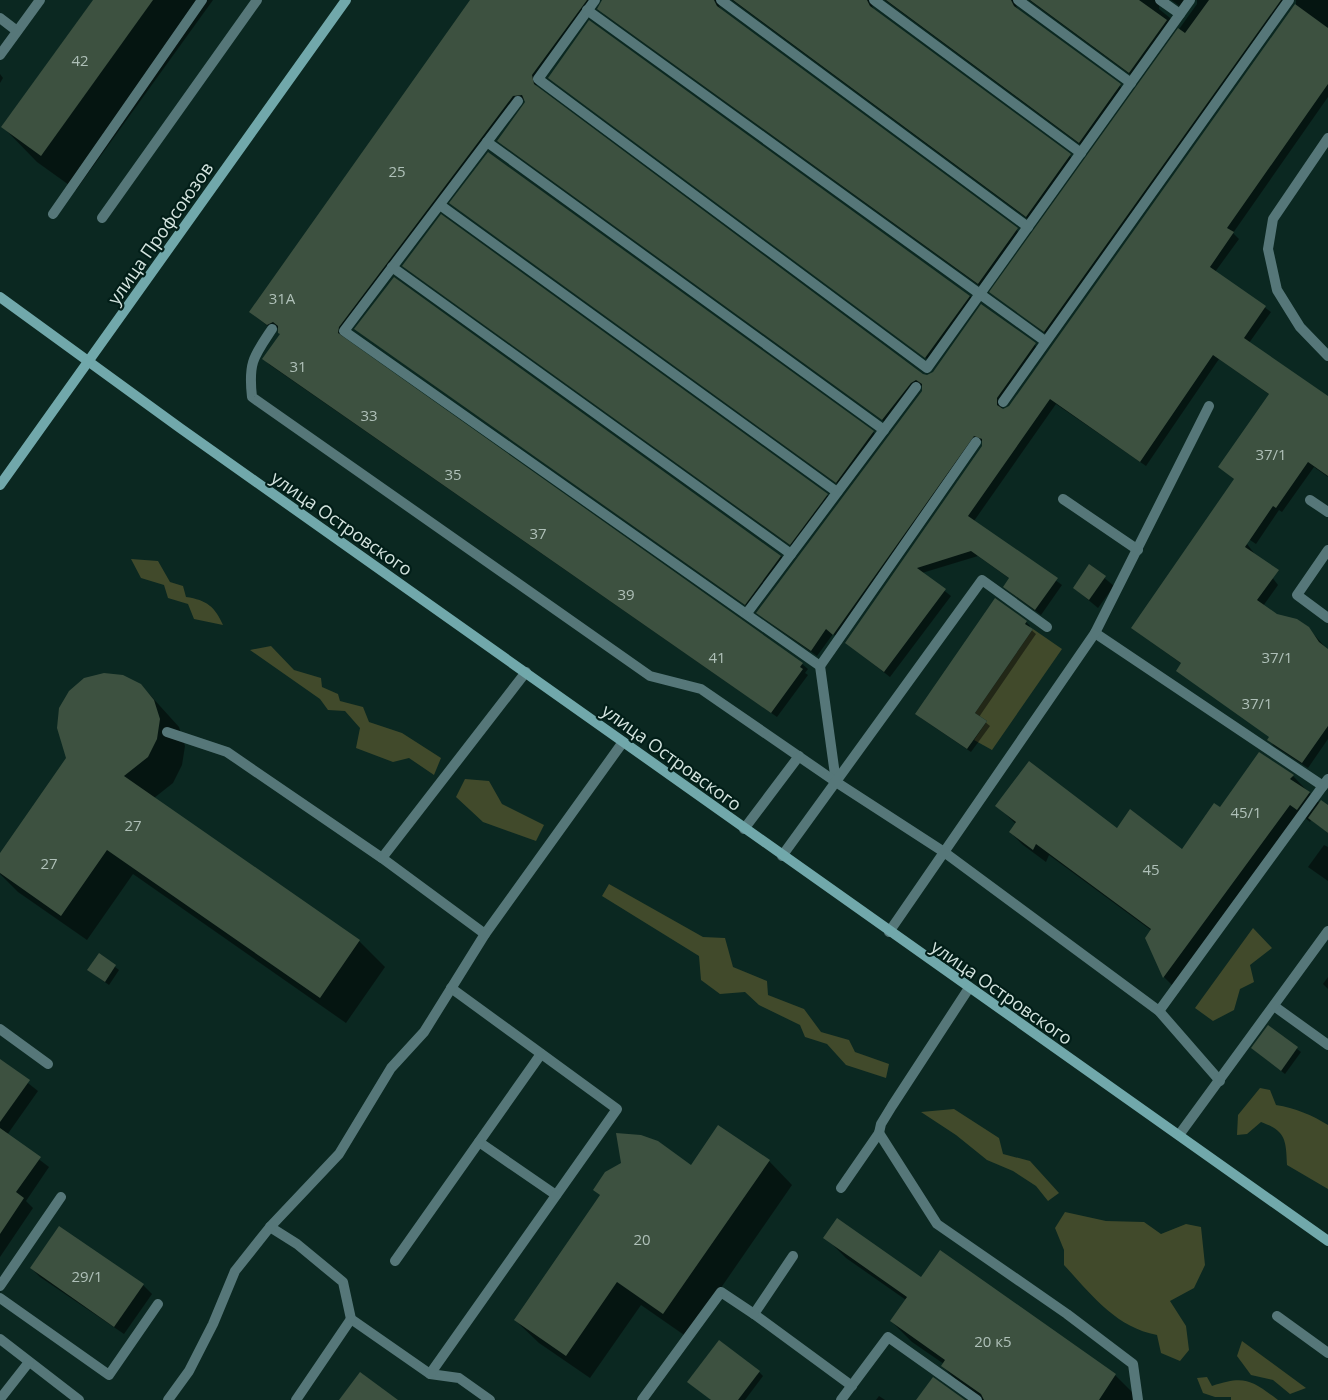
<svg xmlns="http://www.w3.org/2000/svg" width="1328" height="1400" font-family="'Open Sans',sans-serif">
<rect width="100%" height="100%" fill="#0b2821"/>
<g fill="#414a2b">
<path d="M131,559L158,561L170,582L183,586L186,597C207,600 215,607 223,625L194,619L188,604L168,598L164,585L141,578Z"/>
<path d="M1033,629L1062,649L992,750L974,740L987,721L975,713Z"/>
<path d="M271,646L294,670L321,678L322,687L338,694L340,701L363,707L369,722L402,733L441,758L434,775L409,758L393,762L356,748L360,728L345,711L328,710L320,699L250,650Z"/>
<path d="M465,779L489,781L502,804L544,825L536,841L483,822L456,797Z"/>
<path d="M609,884L703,937L725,938L733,967L767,981L768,995L804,1009L821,1032L849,1040L855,1052L889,1064L886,1078L846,1065L827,1044L805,1037L800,1025L759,1005L745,992L720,994L701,980L699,956L602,896Z"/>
<path d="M1253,928L1272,948L1250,965L1254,982L1240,989L1234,1010L1213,1021L1195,1008Z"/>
<path d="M1260,1088L1270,1090L1276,1105C1295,1108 1312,1115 1328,1125V1189L1287,1165C1286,1140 1286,1131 1261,1122L1247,1134L1237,1135L1238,1115Z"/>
<path d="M954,1109L999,1138L1003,1154L1030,1161L1059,1193L1048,1201L1036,1186L1013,1171L987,1160L956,1135L921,1112Z"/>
<path d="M1065,1212L1106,1221L1144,1222L1161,1234L1186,1224L1201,1227L1205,1265L1194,1288L1170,1301L1186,1326L1189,1350L1180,1361L1161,1353L1157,1335C1115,1327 1091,1294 1064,1265V1250L1055,1228Z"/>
<path d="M1242,1341L1306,1388L1290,1394L1273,1380L1251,1375L1237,1356Z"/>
<path d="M1207,1377L1212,1386C1245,1375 1251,1380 1278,1400H1231V1397H1215L1203,1393L1197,1378Z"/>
</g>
<g fill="#0007">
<path d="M94,0H213L76,190L37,162L3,127Z"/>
<path d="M474,0H601L595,1L536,85L538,89L923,375L930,376L933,373L982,305L1041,350L1002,404V411L1009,407L1296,4V0H1328V97L1233,233L1239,239L1215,272L1271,312L1249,343L1328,398V477L1314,467L1282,512L1279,510L1256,544L1238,532L1278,585L1263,606L1277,616L1308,628L1328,650V739L1308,768L1274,746L1269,740L1275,739L1182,664L1132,628L1235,480L1220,467L1270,395L1219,359L1146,466L1056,404L974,521L1062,585L1041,615L1010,592V579L978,556L922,573L951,596L890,677L846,643L983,446L982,441H978L840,639L833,634L817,656L763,618L923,392V385L916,388L889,425L504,146L525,105V99L518,102L344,333L343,339L802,664L808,669L805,673L808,675L777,717L270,365L264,359L281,334L280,327L273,330L250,312Z"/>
<path d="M603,0H728L721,1L719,6L721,10L1023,235L984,289L604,14Z"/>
<path d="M732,0H881L874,1L872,6L874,10L1076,161L1032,222Z"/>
<path d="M885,0H1025L1018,1L1016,6L1018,10L1126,91L1085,148Z"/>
<path d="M1029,0H1165L1160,1L1159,9L1175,22L1135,78Z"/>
<path d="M1171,0H1192L1184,9Z"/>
<path d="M1197,0H1292L1050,337L991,292L1197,4Z"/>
<path d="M0,74L3,78L0,83Z"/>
<path d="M553,81L970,296L974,300L930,361Z"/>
<path d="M489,153L873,432L877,436L840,486L455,207Z"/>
<path d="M408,270L827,495L831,499L794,548Z"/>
<path d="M355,329L781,556L785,560L749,608Z"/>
<path d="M1090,566L1114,586L1098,608L1074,588Z"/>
<path d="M996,600L1026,622L1030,626L1029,628L1036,634L979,717L990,726L971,752L921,718Z"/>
<path d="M141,685L179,727L185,746L182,765L173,783L154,798L359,941L385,967L346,1023L133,874L87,940L18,892L0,874V855Z"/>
<path d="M1293,776L1320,804L1328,807V833L1311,820L1310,822L1303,816L1176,989L1164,977L1147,938L1152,931L1049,855L1046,862L1023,845L1010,832L1016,824L997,806L1117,830L1182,851L1221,809Z"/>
<path d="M1324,845L1328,847V881L1308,867Z"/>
<path d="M99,955L119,970L109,985L88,970Z"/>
<path d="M1328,977V989L1323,984Z"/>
<path d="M1268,1027L1301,1052L1285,1074L1252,1048Z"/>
<path d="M0,1061L38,1091L7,1135L49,1167L26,1201L33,1208L0,1257Z"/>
<path d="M769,1161L792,1185L687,1337L641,1305L590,1378L539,1343L515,1320L601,1196L594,1189L691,1167Z"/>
<path d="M825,1237L921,1279L940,1252L1115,1375L1136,1396L1133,1400H982L963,1386L942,1366L944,1364L912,1342L891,1321L906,1300L846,1258Z"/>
<path d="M31,1268L143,1285L152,1294L124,1334L40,1277Z"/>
<path d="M759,1372L763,1376L745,1400H711Z"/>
<path d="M879,1396L885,1400H876Z"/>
</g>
<g fill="#3d5140">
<path d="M93,0H153L41,156L1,127Z"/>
<path d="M470,0H587L532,75L534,84L923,374L927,375L933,372L981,304L1036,343L997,398V405L1003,409L1009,406L1295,4L1328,28V84L1227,228L1234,232L1210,267L1266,306L1244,338L1328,396V476L1308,462L1276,508L1273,506L1245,547L1279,570L1257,600L1277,614L1297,619L1309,627L1319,642L1328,649V726L1302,763L1267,740L1269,737L1176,671L1181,663L1131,628L1234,479L1218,467L1269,394L1213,355L1140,462L1050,399L968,516L1058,578L1035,610L1003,587L1009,578L971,551L917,568L946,589L884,672L845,643L982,446V439L974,436L833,635L826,629L811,651L756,613L922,391V384L916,380L911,383L882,420L497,141L525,102L522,95L513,96L339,327L338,333L803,663L800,667L803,669L771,713L262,359L280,334L278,333V326L273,322L267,325L249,312Z"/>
<path d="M602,0H714L717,6L1018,228L978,284L597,9Z"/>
<path d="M733,0H867L870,6L1071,154L1026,217Z"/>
<path d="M886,0H1011L1014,6L1121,84L1079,143Z"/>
<path d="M1030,0H1139L1167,20L1129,73Z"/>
<path d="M1209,0H1281L1044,332L989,292L1178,28L1185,33Z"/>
<path d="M589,20L970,296L925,358L548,78Z"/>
<path d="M488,152L874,431L836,483L449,203Z"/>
<path d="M441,214L828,494L790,545L402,266Z"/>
<path d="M394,277L781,556L745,605L354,329Z"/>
<path d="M1089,564L1106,576L1089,600L1073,588Z"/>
<path d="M995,598L1027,621L1025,624L1033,629L975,713L987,721L967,749L915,714Z"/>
<path d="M104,673L123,675L141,684L154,700L160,719L157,739L148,757L124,776L360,940L320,998L107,850L61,916L0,873V853L66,758L57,728L59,708L69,691L84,678Z"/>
<path d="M1259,752L1294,775L1290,779L1310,792L1297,810L1290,805L1163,978L1145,938L1151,929L1036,844L1033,850L1009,832L1016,822L995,806L1029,761L1117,828L1130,809L1182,849L1214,803L1220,807Z"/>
<path d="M1321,800L1328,805V833L1308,818Z"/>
<path d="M99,953L116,965L105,982L87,970Z"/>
<path d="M1268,1025L1298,1047L1281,1071L1251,1048Z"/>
<path d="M0,1059L30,1080L0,1122Z"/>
<path d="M718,1125L770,1160L663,1314L617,1282L566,1356L514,1320L600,1195L593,1190L605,1172L621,1163L616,1133L641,1135L658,1141L691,1165Z"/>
<path d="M0,1128L41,1157L16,1192L24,1198L0,1234Z"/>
<path d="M837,1218L921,1277L940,1250L1116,1374L1099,1400H984L981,1394L941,1366L945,1360L890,1321L907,1297L823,1238Z"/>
<path d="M59,1226L144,1284L114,1327L30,1268Z"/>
<path d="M719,1340L760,1371L738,1400H711L687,1382Z"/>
<path d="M360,1372L398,1400H339Z"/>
<path d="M933,1377L965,1400H916Z"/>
</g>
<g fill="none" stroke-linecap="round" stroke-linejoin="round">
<g stroke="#567779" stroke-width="10">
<path d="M595,0L538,79L927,368L1190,0"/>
<path d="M721,0L1028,227"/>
<path d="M874,0L1081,153"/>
<path d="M1018,0L1131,83"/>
<path d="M1160,0L1180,14"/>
<path d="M587,10L1045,341"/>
<path d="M0,18L17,31"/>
<path d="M0,55L40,0"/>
<path d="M518,101L344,331L820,666L836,782"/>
<path d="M1328,138L1273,219L1268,249L1277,290L1300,327L1328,356"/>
<path d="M487,142L884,430"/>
<path d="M440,205L837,492"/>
<path d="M53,214L202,0"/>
<path d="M102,218L257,0"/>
<path d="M392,267L791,554"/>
<path d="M272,329C254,356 248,362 252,397L650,676L701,689L836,782L944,852L1159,1011L1220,1081"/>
<path d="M1003,402L1289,0"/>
<path d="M1063,499L1138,550"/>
<path d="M1310,500L1328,512"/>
<path d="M1328,550L1297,595L1328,618"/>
<path d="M747,613L916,387"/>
<path d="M1095,633L1323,786"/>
<path d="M820,666L976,442"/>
<path d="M167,732L227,752L382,858L485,934"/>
<path d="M744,829L799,756"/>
<path d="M782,856L982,580L1047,627"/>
<path d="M382,858L526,672"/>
<path d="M889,932L1095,633L1209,406"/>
<path d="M1274,1006L1328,1045"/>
<path d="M1159,1011L1328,779"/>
<path d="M0,1029L48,1064"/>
<path d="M879,1133L937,1224L1067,1314L1133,1364L1138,1400"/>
<path d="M1179,1135L1328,931"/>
<path d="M479,1142L556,1195"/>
<path d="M841,1188L879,1133L881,1124L892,1106L969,988"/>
<path d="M270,1227L297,1244L343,1282L351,1319L430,1374L459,1378L490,1400"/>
<path d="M793,1256L754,1314L852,1386"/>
<path d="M395,1261L541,1054"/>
<path d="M0,1286L61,1197"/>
<path d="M0,1298L109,1375L158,1304"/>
<path d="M1277,1316L1328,1353"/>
<path d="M0,1339L79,1400"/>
<path d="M430,1374L617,1109L451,988"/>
<path d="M0,1399L29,1362"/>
<path d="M168,1400L189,1371L213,1324L235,1271L270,1227L339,1154L391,1068L424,1032L485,934L623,742"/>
<path d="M296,1400L351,1319"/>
<path d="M642,1400L721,1292L754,1314"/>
<path d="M841,1400L888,1337L977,1400"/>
</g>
<g stroke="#71a8ab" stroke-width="10">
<path d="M0,297L180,428L1328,1241"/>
<path d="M0,485L346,0"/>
</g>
</g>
<g text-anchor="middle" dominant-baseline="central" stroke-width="4.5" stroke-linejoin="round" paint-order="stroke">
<g font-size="15" fill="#afc0b8">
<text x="80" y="60">42</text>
<text x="397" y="171">25</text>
<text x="282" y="298">31А</text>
<text x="298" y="366">31</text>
<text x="369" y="415">33</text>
<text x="1271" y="454">37/1</text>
<text x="453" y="474">35</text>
<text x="538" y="533">37</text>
<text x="626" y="594">39</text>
<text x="717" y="657">41</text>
<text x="1277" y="657">37/1</text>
<text x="1257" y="703">37/1</text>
<text x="1246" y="812">45/1</text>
<text x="133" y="825">27</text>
<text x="49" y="863">27</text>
<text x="1151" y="869">45</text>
<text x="642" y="1239">20</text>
<text x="87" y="1276">29/1</text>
<text x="993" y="1341">20 к5</text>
</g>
<g font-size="18" fill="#d5e5e0" stroke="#021e18">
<text transform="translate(160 233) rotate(-55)">улица Профсоюзов</text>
<text transform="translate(342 523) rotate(35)">улица Островского</text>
<text transform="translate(672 757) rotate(36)">улица Островского</text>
<text transform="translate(1002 992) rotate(35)">улица Островского</text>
</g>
</g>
</svg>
